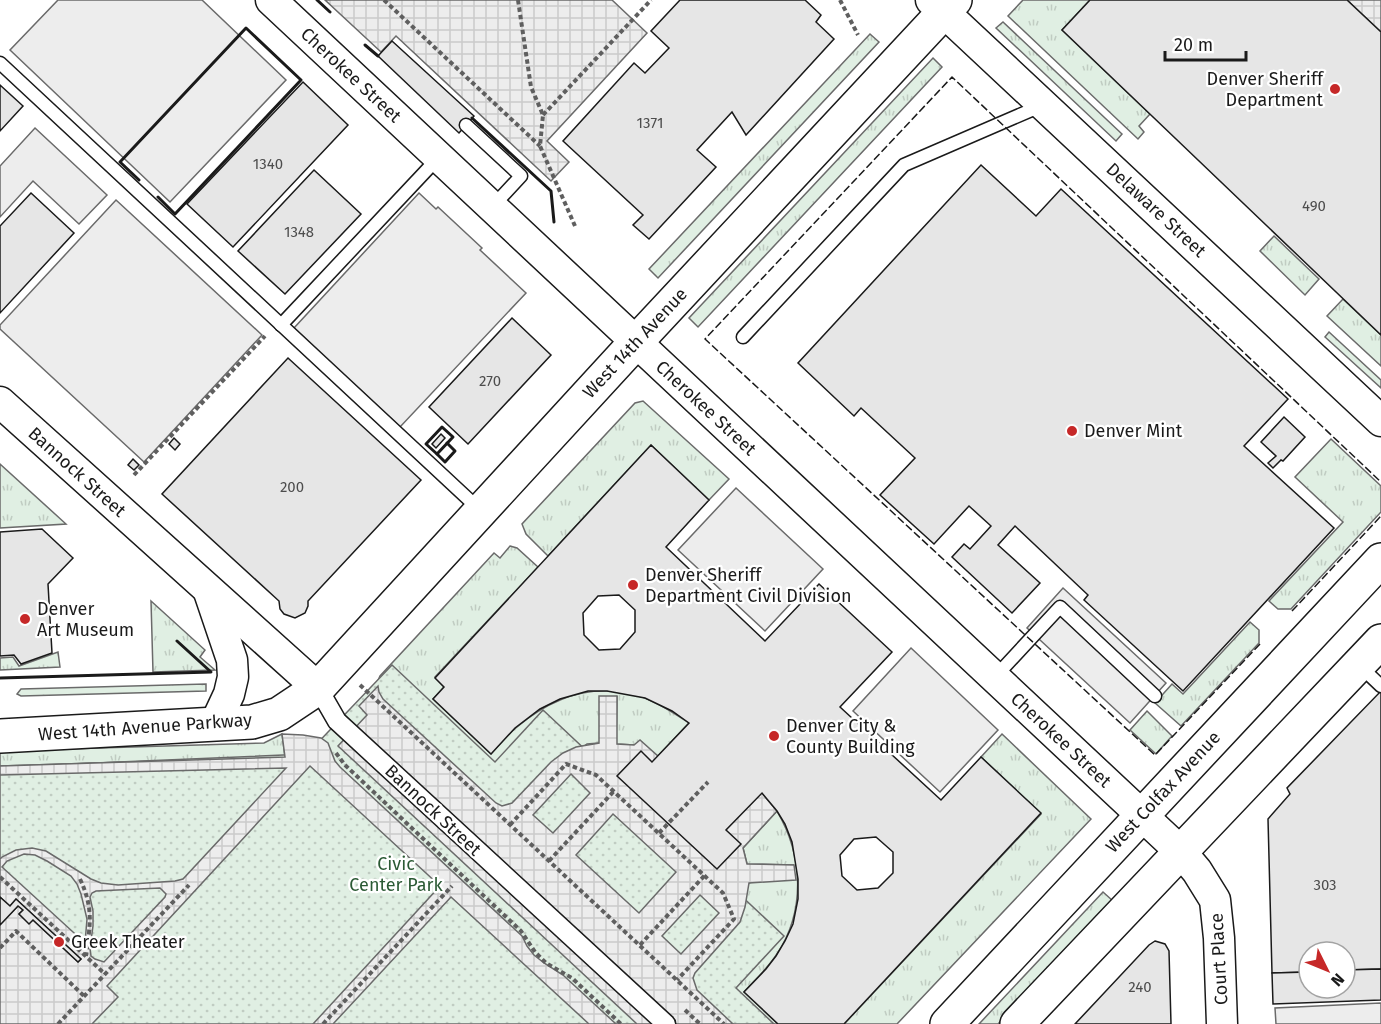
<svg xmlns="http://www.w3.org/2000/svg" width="1381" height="1024" font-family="'Fira Sans',sans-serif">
<defs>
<pattern id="grass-tufts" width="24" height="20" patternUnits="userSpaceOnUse" patternTransform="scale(1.5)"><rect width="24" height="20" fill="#e0efe3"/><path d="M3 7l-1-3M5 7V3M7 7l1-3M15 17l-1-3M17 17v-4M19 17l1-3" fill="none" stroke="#c0ccc2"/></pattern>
<pattern id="park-dots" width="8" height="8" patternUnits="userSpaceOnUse" patternTransform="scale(1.5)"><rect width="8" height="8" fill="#e0efe3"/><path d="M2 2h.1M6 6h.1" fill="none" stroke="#c0ccc2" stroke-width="1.8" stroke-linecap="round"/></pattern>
<pattern id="plaza-grid" width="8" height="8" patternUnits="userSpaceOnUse" patternTransform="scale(1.5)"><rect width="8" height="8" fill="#ededed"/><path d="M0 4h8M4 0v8" fill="none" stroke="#cbcbcb"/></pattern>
</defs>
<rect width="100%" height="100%" fill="#fff"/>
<g fill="url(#grass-tufts)" stroke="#6a6a6a" stroke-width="1.5">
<path d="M1023,0H1090L1062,30L1150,114L1139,126L1144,132L1138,139L1008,16Z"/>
<path d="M1003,22L1122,134L1116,141L996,28Z"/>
<path d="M870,34L879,42L658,278L649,269Z"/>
<path d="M933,58L942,67L698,327L689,318Z"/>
<path d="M1274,236L1319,279L1305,295L1260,251Z"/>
<path d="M1343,299L1381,335V366L1327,316Z"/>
<path d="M1329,332L1381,380V388L1325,337Z"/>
<path d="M643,401L729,479L709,500L651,445L548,556L526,534L522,524L635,403Z"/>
<path d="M1331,439L1381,486V512L1291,609H1278L1269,601L1343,522L1295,477Z"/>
<path d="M0,464L66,524L0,528Z"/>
<path d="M510,546L517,548L538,567L435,677L444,687L433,699L491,754C499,745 507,735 517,727C554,696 597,681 645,698C661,704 675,714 689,723L658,756L634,745L616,744L617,696L599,743L587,744L527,789L377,683L380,676L494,553L500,558Z"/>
<path d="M151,601L205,650L200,657L215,670L153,672Z"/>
<path d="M1250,622L1259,630V643L1181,726L1155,703L1172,684L1183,694Z"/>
<path d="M58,652L60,667L0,670V658L13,657L19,666Z"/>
<path d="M206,684V691L21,696L17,694L21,689Z"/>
<path d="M1147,711L1172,736L1156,754L1130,730Z"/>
<path d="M282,734L285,757L0,766V751L264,743Z"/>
<path d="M1002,734L1091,819L897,1024H844L1041,814L981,757Z"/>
<path d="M777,811C803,855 806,910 777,954C768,968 755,980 744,992L778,1024H733L695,973L749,883L794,865L747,864L743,848Z"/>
<path d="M1103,892L1113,901L998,1024H979Z"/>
</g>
<path fill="url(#park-dots)" stroke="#6a6a6a" stroke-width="1.5" d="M392,665L495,762L543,710L784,936L736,988L774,1024H0V767L307,754Z"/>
<g fill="#ededed" stroke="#6a6a6a" stroke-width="1.5">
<path d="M58,0H202L286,80L170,202L10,50Z"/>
<path d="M35,128L107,195L79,224L33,181L0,217V166Z"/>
<path d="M419,193L436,209L438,207L482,248L480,250L526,293L400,427L355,385L308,345L310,343L294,328Z"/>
<path d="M116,200L262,335L144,462L0,329V325Z"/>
<path d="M736,488L823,569L765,631L678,550Z"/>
<path d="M1063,588L1166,683L1130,723L1027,628Z"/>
<path d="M911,648L998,730L940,792L853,711Z"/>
<path d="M1381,1003V1024H1276L1275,1008Z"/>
</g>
<g fill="url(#plaza-grid)" stroke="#6a6a6a" stroke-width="1.5" fill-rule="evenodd">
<path d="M325,0H612L647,33L547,141L569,162L551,181L396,36L381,52Z"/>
<path d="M1347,0H1381V32Z"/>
<path d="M378,686L379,692L383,699L496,803L502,806L512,803L551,762L563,753L576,747L599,743V696H617V744L634,745L640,740L658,756L762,793L777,811L743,848L747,864L794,865L796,880L749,883L745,907L740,922L695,973L693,978L697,990L733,1024H637L338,746L367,715L359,706ZM571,774L590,793L553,833L533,815ZM613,814L676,872L639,913L576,855ZM700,895L719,913L681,954L662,936Z"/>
<path d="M282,734L303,735L321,738L328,743L335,761L340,767L522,936L527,946L534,955L544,963L563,975L616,1024H589L451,897L333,1024H313L440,886L310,766L107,986L118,997L92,1024H0V925L18,906L23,910L19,914L29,923L33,920L78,962L81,959L16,899L10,906L0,897V859L2,857L16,850L32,848L46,851L91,879L101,883L118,885L175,881L183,879L286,768L0,775V766L285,757ZM24,854L35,855L47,861L71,876L77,884L81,894L87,919L85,943L2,867L7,861ZM160,888L166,894L165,897L104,962L95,959L91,956L90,948L93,926V911L90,897L92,893L96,891Z"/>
</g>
<g fill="#e6e6e6" stroke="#1a1a1a" stroke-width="1.5" fill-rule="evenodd">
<path d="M680,0H805L821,15L816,22L834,39L746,135L732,112L697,150L716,167L649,239L633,225L643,215L563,141L634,63L645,73L669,48L651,31Z"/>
<path d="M1090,0H1347L1381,32V335L1062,30Z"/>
<path d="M392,41L474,116L459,133L378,56Z"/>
<path d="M303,82L348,125L233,247L187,204Z"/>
<path d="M0,85L23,106L0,131Z"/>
<path d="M981,165L1036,216L1061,189L1288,399L1244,446L1334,528L1183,691L1084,600L1088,595L1015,526L998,545L1040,583L1012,613L952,557L964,544L970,549L991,526L969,506L934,544L880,495L915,458L861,408L854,416L798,363Z"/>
<path d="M314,170L361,214L285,294L238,251Z"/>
<path d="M31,193L74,233L0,313V226Z"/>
<path d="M512,318L551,355L468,444L429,407Z"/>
<path d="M288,358L421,480L308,601V606L305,613L295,618L284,614L280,609L279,601L162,494Z"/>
<path d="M1284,417L1305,437L1283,461L1281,460L1273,468L1268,463L1276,456L1261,442Z"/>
<path d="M441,434L445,438L436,448L432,444Z"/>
<path d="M174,438L180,444L175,450L169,444Z"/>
<path d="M651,445L709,500L666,547L765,641L819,584L892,652L840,707L941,800L981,757L1041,813L844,1024H778L744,992L766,969L776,956L785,941L793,924L798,899V879L792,842L785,824L777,811L762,793L726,830L741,844L717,869L617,776L641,751L652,762L689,723L672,711L645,698L607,691H588L560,699L540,709L515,728L491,754L433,699L444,687L435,678ZM619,595L635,610V632L620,649L599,650L584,635L583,613L598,596ZM876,837L893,852V873L878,888L857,890L842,876L840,855L854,839Z"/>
<path d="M133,459L139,465L134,470L128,465Z"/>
<path d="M42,529L73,558L48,584L52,653L21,664L14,655L0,656V532Z"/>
<path d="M1381,691V969L1345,970V952H1309V972L1272,973L1268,819L1290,794L1287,788Z"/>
<path d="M0,897L10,906L16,899L81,959L78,962L33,920L29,924L19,914L23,910L18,906L0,925Z"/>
<path d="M1155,941L1165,944L1169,951L1171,1024H1075L1149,945Z"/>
<path d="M1381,969V1000L1273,1004L1272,973L1309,972V988H1345V970Z"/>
</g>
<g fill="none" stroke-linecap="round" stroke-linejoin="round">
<g stroke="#1a1a1a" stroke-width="15">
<g id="service">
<path d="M0,63L480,510"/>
<path d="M466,125L521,176L493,206"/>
<path d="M281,325L439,157"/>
<path d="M743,337L904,165L1043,105"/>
<path d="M1360,666L1381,686"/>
<path d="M995,677L1060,607L1155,696"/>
</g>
</g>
<g stroke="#1a1a1a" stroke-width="21">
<path id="pedestrian" d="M318,688L337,721L666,1024"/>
</g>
<g stroke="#1a1a1a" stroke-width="33">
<g id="tertiary">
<path d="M271,0L1181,852L1197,871L1215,900L1219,938L1222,1024"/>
<path d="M931,0L1381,421"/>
<path d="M0,402L318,688"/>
<path d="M209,592L232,660L233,677L229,694L215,724"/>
</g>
</g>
<g stroke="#1a1a1a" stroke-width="36">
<path id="secondary" d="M0,736L252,722L279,714L318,688L636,342L955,0"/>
</g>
<g stroke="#1a1a1a" stroke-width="36">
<g id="primary">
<path d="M947,1024L1381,560"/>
<path d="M1017,1024L1381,641"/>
</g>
</g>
<g stroke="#5f5f5f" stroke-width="4" stroke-dasharray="4.5 3" stroke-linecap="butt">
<path d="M384,0L540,146"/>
<path d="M518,0L531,87L543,115L540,146L575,226"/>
<path d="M840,0L858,35"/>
<path d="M543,115L651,0"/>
<path d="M134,475L265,336"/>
<path d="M360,685L724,1024"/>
<path d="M336,753L345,765L521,931L535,952L546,963L572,978L621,1024"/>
<path d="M510,825L566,764L596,775L723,893L734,919L677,980"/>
<path d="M659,833L708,782"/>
<path d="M549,861L614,791"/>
<path d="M0,877L105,974"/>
<path d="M80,879C94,909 90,925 86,956"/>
<path d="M640,945L705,875"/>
<path d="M0,948L16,931L84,996"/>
<path d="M685,1010L700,1024"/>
<path d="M58,1024L189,885"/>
<path d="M323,1024L452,886"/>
</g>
<use href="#service" stroke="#fff" stroke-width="12"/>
<use href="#pedestrian" stroke="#fff" stroke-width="18"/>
<use href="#tertiary" stroke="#fff" stroke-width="30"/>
<use href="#secondary" stroke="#fff" stroke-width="33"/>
<use href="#primary" stroke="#fff" stroke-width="33"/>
<g stroke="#1a1a1a" stroke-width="1.5" stroke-dasharray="8 3" stroke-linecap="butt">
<path d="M1292,611L1381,516"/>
<path d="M1260,644L1155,755L705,339L952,77L1381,482"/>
</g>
<g stroke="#1a1a1a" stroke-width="3">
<path d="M317,0L330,12"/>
<path d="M365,45L378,56"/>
<path d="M472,118L551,191L554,222"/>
<path d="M139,180L120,162L246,28L301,80L175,214L158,197"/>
<path d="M442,427L453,437L437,454L426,444Z"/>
<path d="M437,454L445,462L455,451L447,443"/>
<path d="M0,678L211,672L177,641"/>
</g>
</g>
<g fill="#c62828" stroke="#fff" stroke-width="2">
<circle cx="1335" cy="89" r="6"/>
<circle cx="1072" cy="431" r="6"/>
<circle cx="633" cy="585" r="6"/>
<circle cx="25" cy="619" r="6"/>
<circle cx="774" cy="736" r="6"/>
<circle cx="59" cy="942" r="6"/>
</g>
<g text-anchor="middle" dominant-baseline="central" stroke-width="4.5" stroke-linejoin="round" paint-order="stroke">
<g font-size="15" fill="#4d4d4d">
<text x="650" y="123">1371</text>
<text x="268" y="164">1340</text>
<text x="1314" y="206">490</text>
<text x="299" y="232">1348</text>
<text x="490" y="381">270</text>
<text x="292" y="487">200</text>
<text x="1325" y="885">303</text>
<text x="1140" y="987">240</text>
</g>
<g font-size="18" fill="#1a1a1a" stroke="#fff">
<text transform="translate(351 75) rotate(43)">Cherokee Street</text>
<text transform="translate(1156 210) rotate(43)">Delaware Street</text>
<text transform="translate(635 343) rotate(-47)">West 14th Avenue</text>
<text transform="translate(706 408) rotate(43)">Cherokee Street</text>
<text transform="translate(77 472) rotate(42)">Bannock Street</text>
<text transform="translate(145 727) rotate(-4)">West 14th Avenue Parkway</text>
<text transform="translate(1061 740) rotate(43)">Cherokee Street</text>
<text transform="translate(1163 792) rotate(-47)">West Colfax Avenue</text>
<text transform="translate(433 810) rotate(43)">Bannock Street</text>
<text transform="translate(1219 959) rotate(-93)">Court Place</text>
</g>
<g font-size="18" fill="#1a1a1a" stroke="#fff" text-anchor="start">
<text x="1323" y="79" text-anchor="end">Denver Sheriff<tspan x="1323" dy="21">Department</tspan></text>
<text x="1084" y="431">Denver Mint</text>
<text x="645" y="575">Denver Sheriff<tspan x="645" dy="21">Department Civil Division</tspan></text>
<text x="37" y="609">Denver<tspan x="37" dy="21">Art Museum</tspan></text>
<text x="786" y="726">Denver City &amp;<tspan x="786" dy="21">County Building</tspan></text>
<text x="71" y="942">Greek Theater</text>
</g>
<g font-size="18" fill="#2b5a34" stroke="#fff">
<text x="396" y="864">Civic<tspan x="396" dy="21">Center Park</tspan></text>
</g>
</g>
<g transform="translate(1327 970) rotate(133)"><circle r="28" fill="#ffffff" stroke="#a3a3a3" stroke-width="1.5"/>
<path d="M0-4.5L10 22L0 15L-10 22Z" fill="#c62828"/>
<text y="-9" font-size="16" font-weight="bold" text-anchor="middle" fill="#1a1a1a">N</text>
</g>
<path d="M1165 51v9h81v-9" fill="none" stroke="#1a1a1a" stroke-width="3"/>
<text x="1174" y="51" font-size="18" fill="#1a1a1a" stroke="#ffffff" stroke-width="4.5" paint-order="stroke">20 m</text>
</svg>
